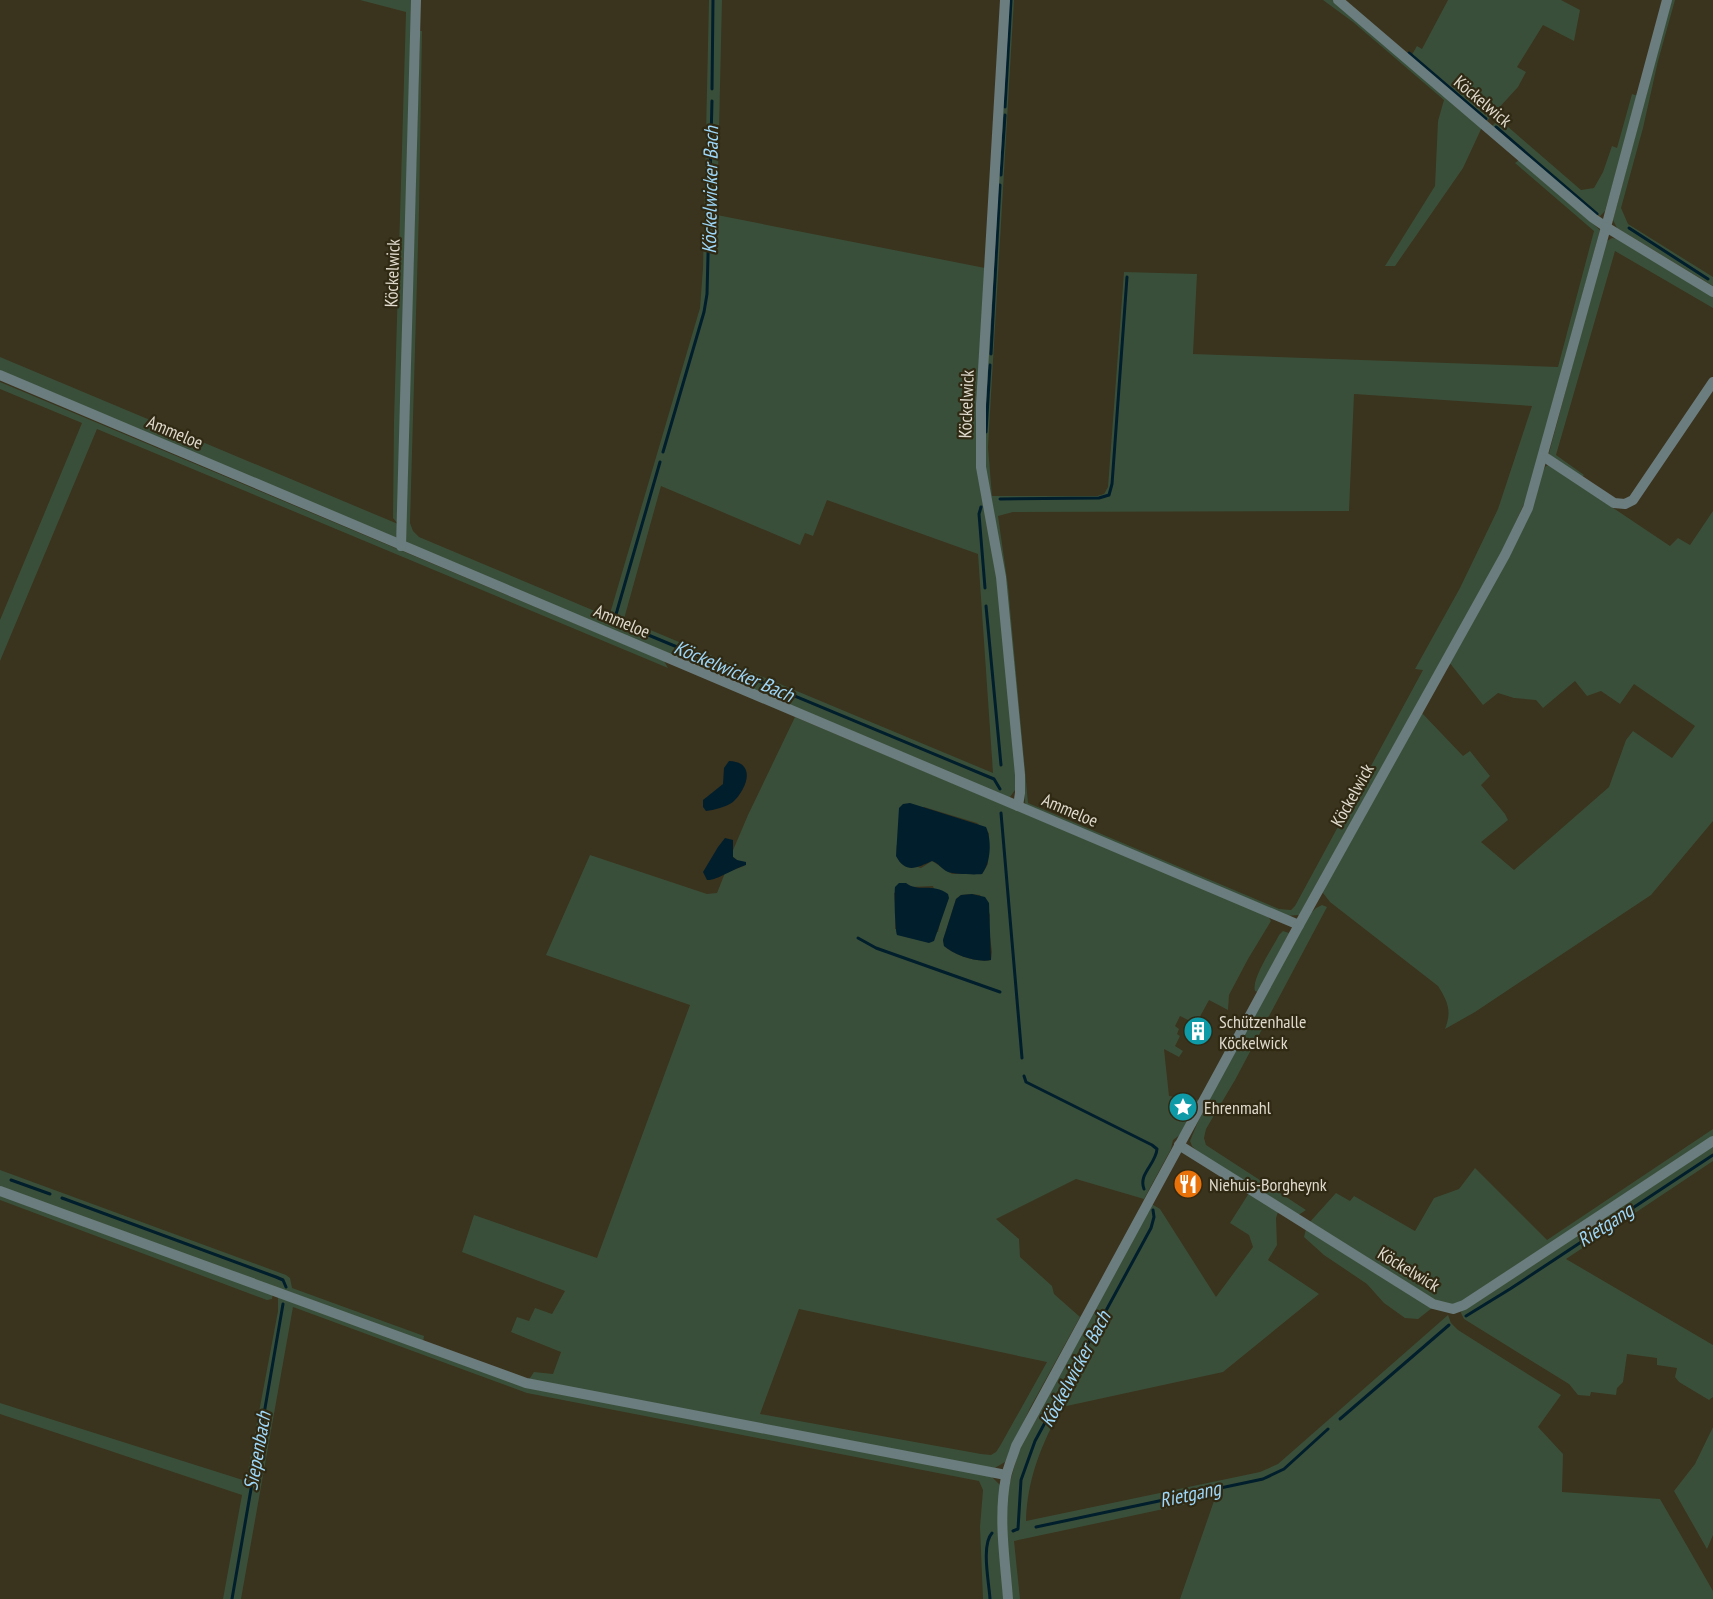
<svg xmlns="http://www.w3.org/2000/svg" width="1713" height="1599" font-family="'PT Sans Narrow',sans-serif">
<rect width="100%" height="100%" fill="#3a331d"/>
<g fill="#3a4f39" fill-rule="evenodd">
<path d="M360,0H412L400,525L396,537L392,540L0,374V357L398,524L393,518L394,421L406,12Z"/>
<path d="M709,0H722L717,215L985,268L977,418L998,576L1017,781L1015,790L1010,797L1005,798L414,550L405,540L420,31H422L419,210L410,523L413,531L419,537L609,617L700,308L703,268ZM661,486L800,545L805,533L813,536L827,500L978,554L993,773L624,619Z"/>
<path d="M1008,0H1014L988,447L992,496H1097L1104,494L1108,487L1124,272L1197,274L1193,354L1558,367L1594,231L1515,163L1519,160L1600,230L1528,495L1502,552L1299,915L1284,916L1026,806L1025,802L1004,583L982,450ZM1354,394L1532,406L1498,509L1460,588L1415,669L1423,670L1295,906L1291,910L1279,909L1028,803L1008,586L998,516L1013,512L1349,511Z"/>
<path d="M1323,0H1333L1350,12L1482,127L1463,168L1395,266H1385L1435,186L1438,121L1444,100L1353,22Z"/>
<path d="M1448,0H1561L1580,10L1574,41L1543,25L1517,67L1526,72L1518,87L1486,122L1410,58L1417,46L1422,49Z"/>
<path d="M1671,0H1675L1658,61L1643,128L1621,208L1628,224L1713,277V286L1617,228L1613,220Z"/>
<path d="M1632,94L1638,96L1605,211L1600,216L1491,127L1499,119L1581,190L1594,188L1603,172L1612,146L1617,148Z"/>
<path d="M1612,238L1619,239L1713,296V308L1615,251L1556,455L1584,475L1580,479L1552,459L1549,453L1604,247L1607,241Z"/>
<path d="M0,382L664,661L668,668L97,429L0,661V620L82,423L0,389Z"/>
<path d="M1549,465L1670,546L1678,538L1690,545L1713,511V821L1651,895L1475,1012L1445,1029C1452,1011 1448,1002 1438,986L1330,902L1323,893L1324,888L1421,712L1463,756L1470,751L1490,776L1481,785L1505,814L1508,820L1481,842L1514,870L1609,787L1626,740L1633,731L1672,758L1695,726L1634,684L1620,704L1601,691L1587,696L1575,681L1543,708L1536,700L1514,698L1498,693L1483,705L1449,662L1542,472L1546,466Z"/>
<path d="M795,717L1268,916L1271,921L1248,959L1229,995L1228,1010L1209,1000L1196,1024L1180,1016L1175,1026L1179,1029L1177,1034L1180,1036L1175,1046L1183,1051L1179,1057L1164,1049L1169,1096L1199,1100L1181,1134L1173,1140L1171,1149L1144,1199L1076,1179L996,1219L1019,1239L1020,1257L1052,1286L1054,1294L1080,1317L1030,1408L1005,1462L993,1469L528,1381L534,1372L553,1374L561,1352L511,1332L517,1317L529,1321L535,1308L552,1314L565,1291L462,1252L474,1215L597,1258L690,1005L546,955L590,855L707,894L717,893L725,873L744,866L731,855L748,815ZM924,807L977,823L989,833L988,864L982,874H952L932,861L921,868L900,862C888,840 910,823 924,807ZM933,886L942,914L938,932L895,929L896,913L894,893L911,887ZM972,894L980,895L990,915L989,929L992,952L991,960C977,963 954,955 944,946L943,940L956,899L961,895ZM799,1309L1047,1362L1000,1446L996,1452L991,1455L981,1454L760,1414Z"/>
<path d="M1322,905L1327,907L1235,1080L1206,1129L1204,1138L1206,1145L1306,1210L1300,1214H1294L1200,1154L1192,1146L1190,1141L1202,1112L1310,914L1316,908Z"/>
<path d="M1283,931L1289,933L1258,992L1255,991C1251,979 1273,947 1279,935Z"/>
<path d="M1713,1129V1136L1470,1298L1452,1305L1434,1302L1308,1224L1336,1193L1350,1201L1354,1196L1415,1231L1434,1198L1459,1189L1475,1168L1547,1240Z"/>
<path d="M1713,1142V1161L1566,1259L1713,1345V1397L1709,1400L1679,1382L1675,1377L1677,1368L1657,1365V1358L1627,1354L1623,1382L1617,1388L1616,1395L1591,1392L1590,1396L1578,1395L1569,1384L1464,1319L1461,1313L1462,1309Z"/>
<path d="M0,1170L286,1275L290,1278L292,1288L424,1336L423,1342L0,1188Z"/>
<path d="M0,1193L273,1293L272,1299L267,1300L0,1200Z"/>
<path d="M1249,1193L1278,1212L1276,1218L1277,1245L1268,1260L1319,1294L1223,1372L1062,1407C1042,1443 1027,1479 1026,1521L1260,1472L1278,1464L1448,1315L1451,1323L1458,1330L1561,1395L1538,1427L1563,1454L1562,1492L1660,1499L1713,1591V1599H1180L1215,1498L1014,1541L1020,1599H1012L1005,1522L1008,1489L1021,1443L1150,1203L1160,1209L1216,1297L1253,1247L1249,1235L1230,1223Z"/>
<path d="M1306,1229L1432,1308L1418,1319L1405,1318L1384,1303L1367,1284L1324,1255L1304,1237Z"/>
<path d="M278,1295L520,1383L990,1475L1000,1485L1003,1599H983L980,1527L983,1490L979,1481L527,1393L293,1307L241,1599H223L242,1495L0,1414V1403L246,1481L278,1311Z"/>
<path d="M1713,1427V1535L1707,1549L1674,1491L1695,1464Z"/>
</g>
<g fill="#011e2d">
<path d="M729,761C757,762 747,789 733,802C726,807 714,810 706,811L703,807V800L723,784L724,768Z"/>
<path d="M910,803L986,827C992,840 991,863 982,874C976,875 953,874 948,872C941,869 939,863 932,861C918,867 906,875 896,856L899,808L903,804Z"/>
<path d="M725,838L733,840V857L737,860L746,862V865C735,868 716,881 707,880L703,872L718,847Z"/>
<path d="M899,883H906C919,893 932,882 948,894L949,898L934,941L929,943L897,935C895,929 894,894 895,887Z"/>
<path d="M972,894L985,897L989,903L991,960C977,963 954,955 944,946L943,940L956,899L961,895Z"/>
</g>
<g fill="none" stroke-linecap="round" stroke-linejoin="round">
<g stroke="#011e2d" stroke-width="3">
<path d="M1409,53L1486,119"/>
<path d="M712,89L713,0"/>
<path d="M1005,107L1011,0"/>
<path d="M1496,127L1597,214"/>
<path d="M1001,175L1005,115"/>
<path d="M1629,228L1708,279"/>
<path d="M991,354L1000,185"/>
<path d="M986,432L990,365"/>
<path d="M663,452L704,312L707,294L712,101"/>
<path d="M660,462L617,611L615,617L617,622L994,779L1000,789"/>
<path d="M1000,499L1099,498L1109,495L1112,484L1127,277"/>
<path d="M981,507L979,514L985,588"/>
<path d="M986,606L1001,765"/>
<path d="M1001,813L1022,1058"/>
<path d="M858,938L876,948L1000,992"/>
<path d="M1024,1076L1026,1082L1152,1145L1157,1149C1156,1164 1138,1174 1144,1189"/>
<path d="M11,1180L50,1194"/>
<path d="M62,1198L276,1277L283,1280L286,1287"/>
<path d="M1466,1316L1510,1289L1713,1155"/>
<path d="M1340,1419L1449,1325"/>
<path d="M1036,1527L1263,1479L1284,1469L1328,1429"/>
<path d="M1013,1531L1018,1529L1021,1480L1035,1441L1151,1228L1154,1217L1153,1210"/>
<path d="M232,1599L283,1304"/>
<path d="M990,1599C989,1582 981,1545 992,1533"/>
</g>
<g stroke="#6b7d7e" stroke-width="10">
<path d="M1005,0L981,404V467L1001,577L1020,775V793L1018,806"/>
<path d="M1338,0L1593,218L1606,227L1667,0"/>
<path d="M0,375L1299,925"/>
<path d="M1543,456L1614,503L1625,504L1633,500L1713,382"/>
<path d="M401,546L416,0"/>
<path d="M1179,1145L1433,1304L1453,1309L1464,1305L1713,1141"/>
<path d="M0,1191L526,1383L1006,1475"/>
<path d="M1008,1599C1005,1559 998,1517 1006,1477C1008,1467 1013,1456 1016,1446L1299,925L1505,555L1528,508L1606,227L1713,292"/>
</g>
</g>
<defs>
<g id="building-disc" transform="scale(1.5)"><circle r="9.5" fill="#0f9aa8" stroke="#302913"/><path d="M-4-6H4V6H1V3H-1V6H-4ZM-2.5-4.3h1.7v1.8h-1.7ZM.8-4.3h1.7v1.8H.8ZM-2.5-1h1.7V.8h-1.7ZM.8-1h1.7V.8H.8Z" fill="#fff"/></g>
<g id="sight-disc" transform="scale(1.5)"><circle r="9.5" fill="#0f9aa8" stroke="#302913"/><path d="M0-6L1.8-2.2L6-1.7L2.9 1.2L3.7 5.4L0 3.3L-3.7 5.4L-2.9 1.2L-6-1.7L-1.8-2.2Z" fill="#fff"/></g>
<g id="restaurant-disc" transform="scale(1.5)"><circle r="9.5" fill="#e8710a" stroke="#302913"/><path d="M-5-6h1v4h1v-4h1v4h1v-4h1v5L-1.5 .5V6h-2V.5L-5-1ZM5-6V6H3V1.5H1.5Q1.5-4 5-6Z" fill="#fff"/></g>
</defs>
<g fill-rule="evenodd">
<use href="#building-disc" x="1198" y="1031"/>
<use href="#sight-disc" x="1183" y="1107"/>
<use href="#restaurant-disc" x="1188" y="1184"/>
</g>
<g text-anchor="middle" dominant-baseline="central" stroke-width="4.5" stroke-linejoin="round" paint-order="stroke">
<g font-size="18" fill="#dfdacd" stroke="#302913">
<text transform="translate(1483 101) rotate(40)">Köckelwick</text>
<text transform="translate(392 273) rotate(-88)">Köckelwick</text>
<text transform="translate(966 404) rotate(-88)">Köckelwick</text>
<text transform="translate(175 432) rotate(23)">Ammeloe</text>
<text transform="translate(622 621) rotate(23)">Ammeloe</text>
<text transform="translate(1352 795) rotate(-61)">Köckelwick</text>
<text transform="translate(1070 810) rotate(23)">Ammeloe</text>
<text transform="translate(1409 1269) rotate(31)">Köckelwick</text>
</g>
<g font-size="18" fill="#dfdacd" stroke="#302913" text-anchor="start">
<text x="1219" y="1021">Schützenhalle<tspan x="1219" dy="21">Köckelwick</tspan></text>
<text x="1204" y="1107">Ehrenmahl</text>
<text x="1209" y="1184">Niehuis-Borgheynk</text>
</g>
<g font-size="20" font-style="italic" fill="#9dd7f9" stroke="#302913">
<text transform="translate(710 190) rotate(-89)">Köckelwicker Bach</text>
<text transform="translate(734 671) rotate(23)">Köckelwicker Bach</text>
<text transform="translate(1605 1225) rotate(-33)">Rietgang</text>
<text transform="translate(1075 1369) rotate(-62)">Köckelwicker Bach</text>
<text transform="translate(257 1451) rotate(-80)">Siepenbach</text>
<text transform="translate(1190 1494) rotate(-12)">Rietgang</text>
</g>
</g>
</svg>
